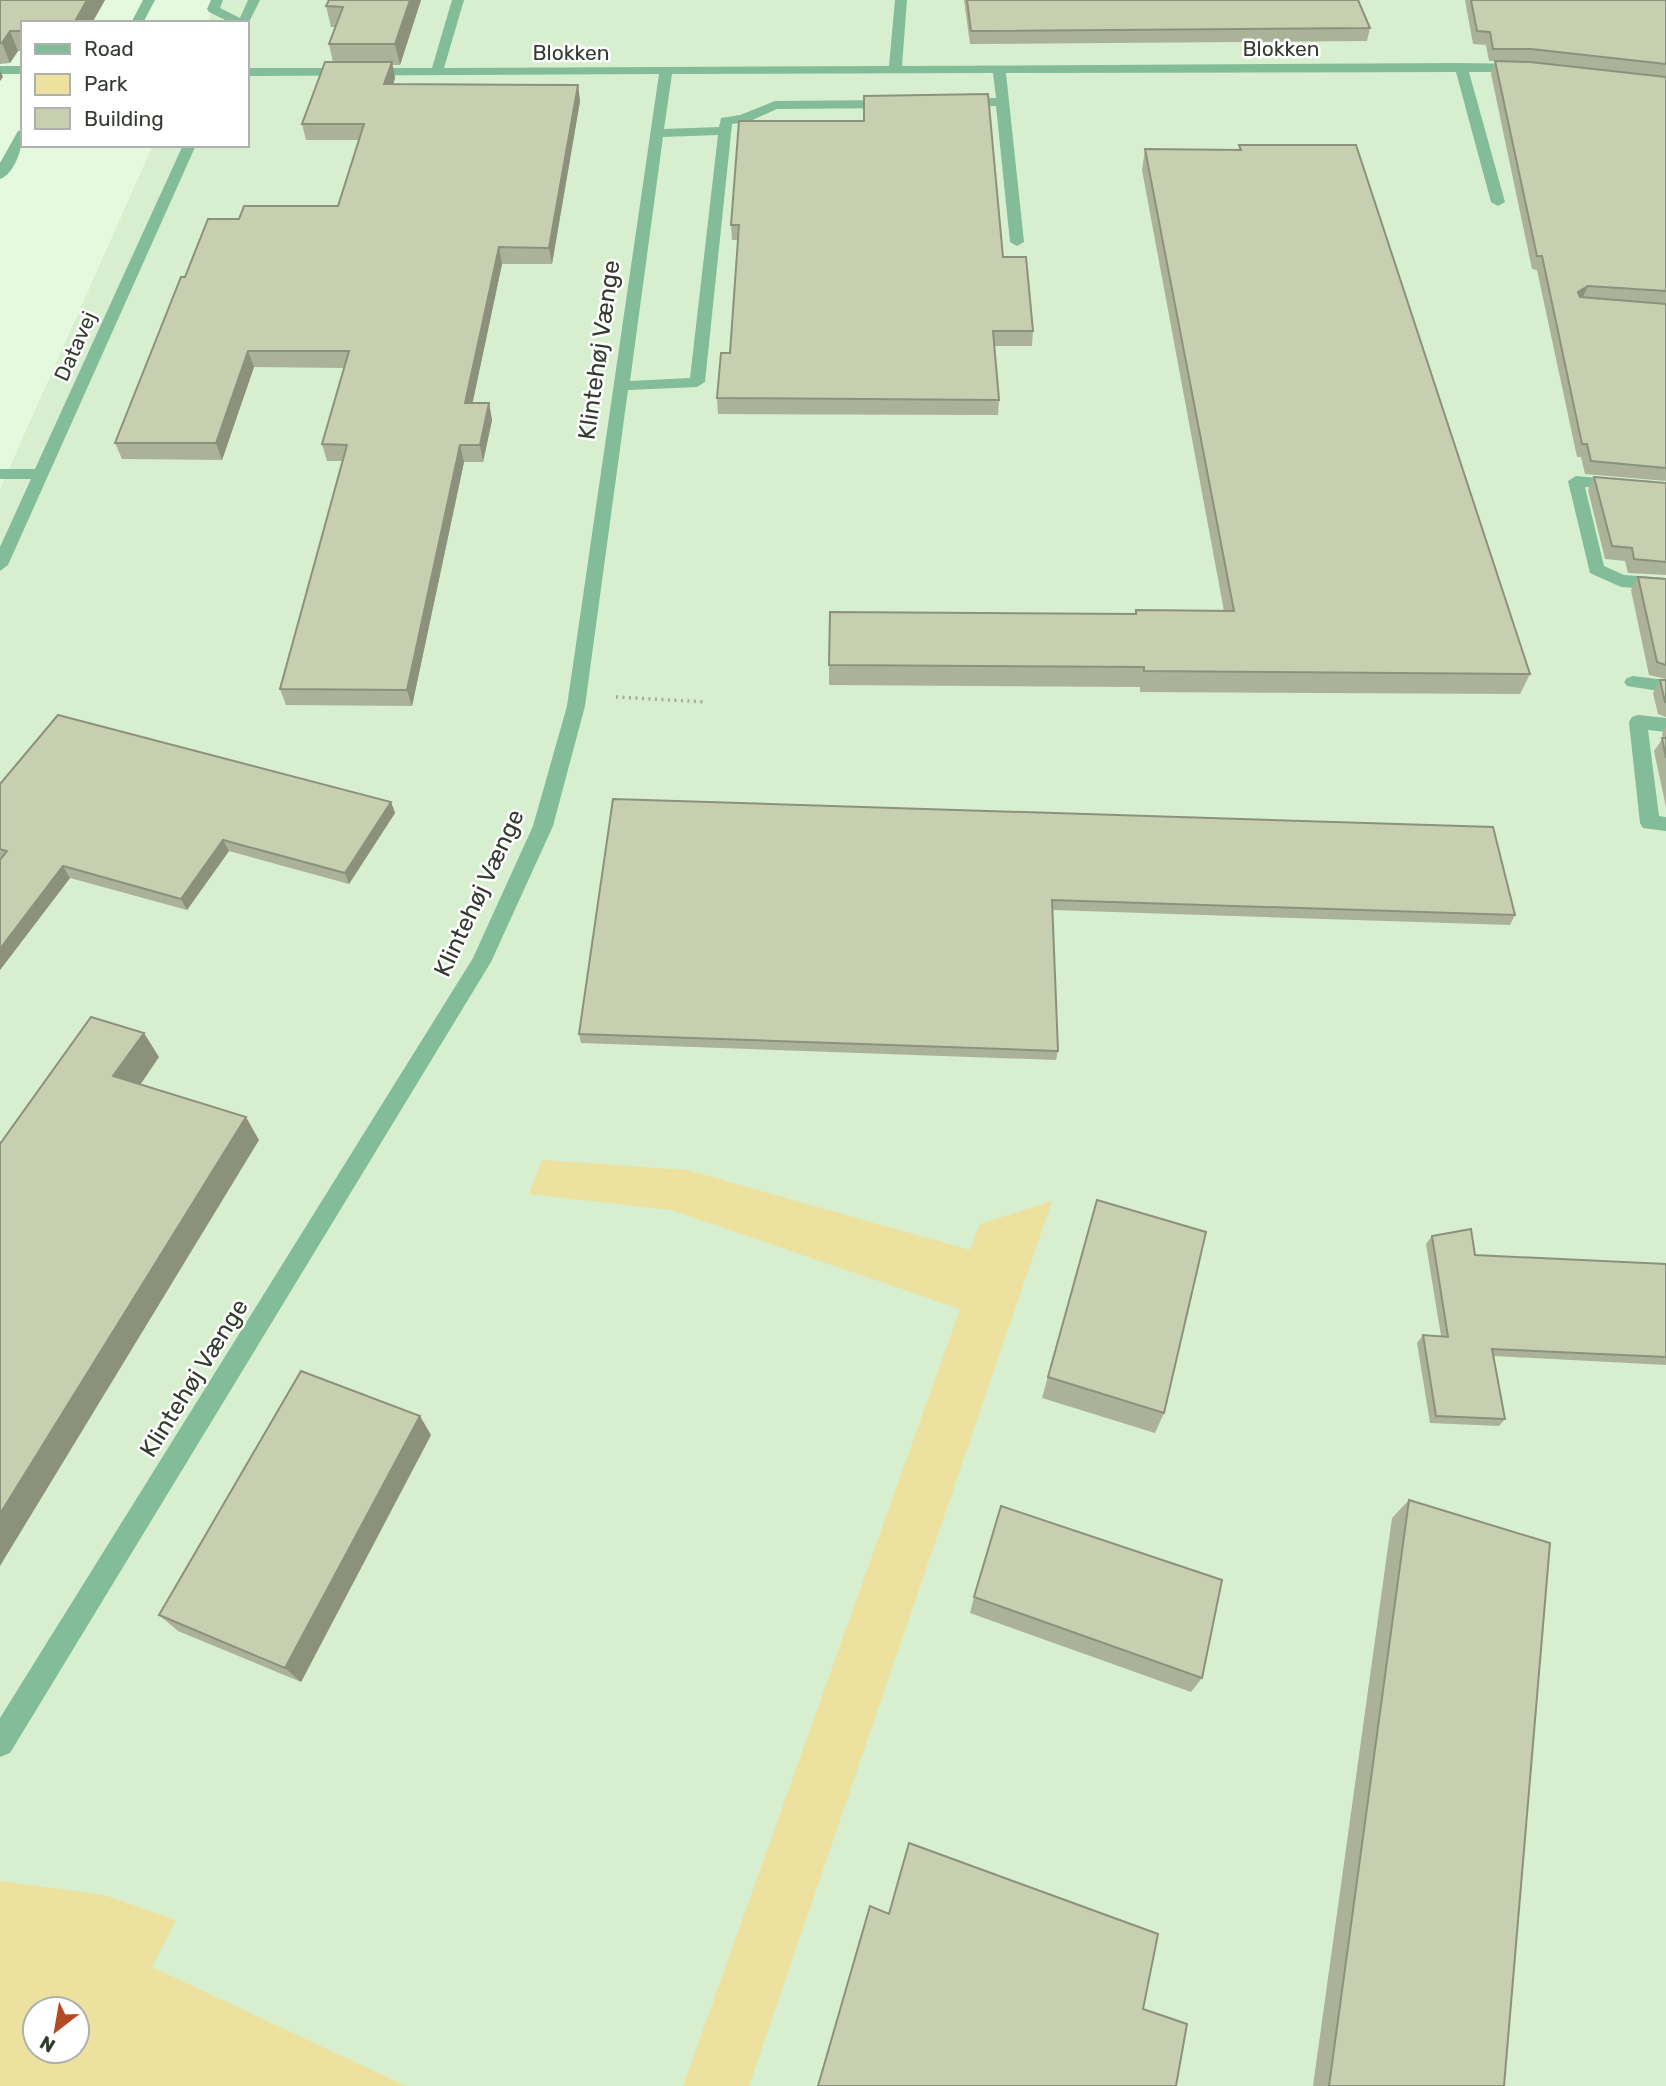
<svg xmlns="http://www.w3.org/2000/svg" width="1666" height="2086" font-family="Rubik,sans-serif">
<rect width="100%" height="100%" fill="#e5f9de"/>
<path fill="#d7efce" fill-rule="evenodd" d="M217,0H1666V2086H0V489L153,145H247V23H207ZM35,2009H77V2051H35Z"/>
<g fill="#ede1a0" fill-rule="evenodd">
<path d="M542,1160L687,1170L970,1250L980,1224L1052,1201L749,2086H683L960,1309L671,1210L529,1194Z"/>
<path d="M0,1881L104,1895L176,1920L152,1967L406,2086H0ZM35,2009H77V2051H35Z"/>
</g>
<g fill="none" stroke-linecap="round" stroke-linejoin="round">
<path stroke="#a0af9a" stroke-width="3.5" stroke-dasharray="2 4.5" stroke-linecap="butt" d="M616,697L706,702"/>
<g fill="#82bc98" fill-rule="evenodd">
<path d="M143,0H155L143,23H131Z"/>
<path d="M211,0H223L220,8L240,18L248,0H260L247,26V23H231L209,12L207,9Z"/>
<path d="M452,0H464L444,68L889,66L895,0H907L902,66L1461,63L1521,64L1527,68L1521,72H1469L1505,202L1498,206L1491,202L1456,72L1006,73L1024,242L1017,246L1010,242L996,106L963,107L957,103L963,99L996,98L993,73L672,74L664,129L719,127L721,118L740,115L775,101L892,100L898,104L892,108L777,109L748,122L732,124L705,382L697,387L628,390L585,706L553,826L491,962L10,1753L0,1757V1718L473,958L533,826L567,706L659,74L247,76V68H432ZM718,135L690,378L630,381L663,137Z"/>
<rect x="0" y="66" width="23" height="8"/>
<path d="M23,130C23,145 16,173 0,179V163L18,131Z"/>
<path d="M183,145H196L8,565L0,571V547L31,479H0V469H35Z"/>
<path d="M1576,476L1666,484V494L1585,487L1604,566L1624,575L1666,578V590L1621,587L1590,573L1568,481Z"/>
<path d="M1633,676L1666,680V692L1627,686L1624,682L1627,678Z"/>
<path d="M1638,715L1666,718V732L1648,730L1659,816L1666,817V831L1643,828L1640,823L1629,722L1632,717Z"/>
</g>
</g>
<g fill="#acb298">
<path d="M0,0H105L92,23H23V51H18L10,63L0,64Z"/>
<path d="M421,0L400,65H392L395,78L393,84L578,85L580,101L552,264H502L472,403H489L492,420L483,462H464L412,706L286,705L280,689L342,461H327L322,444L344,368L254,367L222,460L122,459L115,443L185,277L239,219L338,206L359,140H306L302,124L333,62L329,44L336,27H331L326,6Z"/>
<path d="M964,0H1358L1370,28L1367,41L970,44Z"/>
<path d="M1465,0H1666V481L1585,474L1581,457H1577L1537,270L1532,269L1491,74L1495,61H1489L1486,45L1473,44Z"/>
<path d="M739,121L1003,257L1033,331L1032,346H994L999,400L998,415L718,414L717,398L730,353L738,240H732L731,225Z"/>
<path d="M1239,145L1530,674L1520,694L1140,692V687L829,685V665L1135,614L1136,610L1224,611L1142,170L1145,149H1239Z"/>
<path d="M1594,477L1666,483V575L1628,573L1625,561L1605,559L1588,490Z"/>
<path d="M1638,577L1666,579V679L1649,675L1631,590Z"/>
<path d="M1660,680H1666V717L1658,714L1653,693Z"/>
<path d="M1666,727V807L1654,751L1663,738L1662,734Z"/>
<path d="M0,784L391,802L395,813L349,884L229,851L187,910L70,878L0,970V860L1,858H0Z"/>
<path d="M613,799L1515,915L1510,925L1052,910L1058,1051L1056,1060L581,1043L579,1034Z"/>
<path d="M1097,1200L1164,1413L1155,1433L1042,1398Z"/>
<path d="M1432,1236L1475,1255L1666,1264V1365L1494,1356L1505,1419L1499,1426L1430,1423L1417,1343L1423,1335L1441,1336L1426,1244Z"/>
<path d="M431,1435L301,1682L178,1631L159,1615Z"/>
<path d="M1409,1500L1504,2086H1313L1392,1518Z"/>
<path d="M974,1597L1202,1678L1191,1692L970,1613Z"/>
</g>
<g fill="#8c917c">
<path d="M87,0H105L92,23H74Z"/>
<path d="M410,0H421L400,65L395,44Z"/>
<path d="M10,31L18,51L10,63L2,43Z"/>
<path d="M392,62L395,78L388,100L384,84Z"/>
<path d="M0,70L3,77L0,81Z"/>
<path d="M578,85L580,101L552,264L549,248Z"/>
<path d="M499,247L502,264L469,420L465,403Z"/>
<path d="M1588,286L1582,299L1572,305L1578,292Z"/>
<path d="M248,351L254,367L222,460L216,443Z"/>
<path d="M489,403L492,420L483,462L480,445Z"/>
<path d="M460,445L464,462L412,706L407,690Z"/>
<path d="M391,802L395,813L349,884L345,873Z"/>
<path d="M223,840L229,851L187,910L181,899Z"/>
<path d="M63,866L70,878L0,970V949Z"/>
<path d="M144,1033L159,1057L130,1100L113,1076Z"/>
<path d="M246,1117L259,1140L0,1566V1514Z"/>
<path d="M420,1416L431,1435L301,1682L285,1668Z"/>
</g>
<g fill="#c8cfb1" stroke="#8c917c" stroke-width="2">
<path d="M0,0H87L74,23H23V31H10L2,43H0Z"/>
<path d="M329,0H410L395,44H329L343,7L326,6Z"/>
<path d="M967,0H1358L1370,28L971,31Z"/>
<path d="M1471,0H1666V64L1531,49H1493L1490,32L1477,31Z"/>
<path d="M1495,61L1530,62L1666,77V291L1588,286L1578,292L1580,297L1666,304V468L1591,461L1587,444H1582L1542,256H1537Z"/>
<path d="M325,62H392L384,84L578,85L549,248L499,247L465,403H489L480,445H460L407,690L280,689L347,445L322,444L349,351H248L216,443H115L181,277H185L208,219H239L244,206H338L364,124H302Z"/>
<path d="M988,94L1003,257H1026L1033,331H993L999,400L717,398L721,353H730L739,225H731L739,121H864V96Z"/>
<path d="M1239,145H1356L1530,674L1144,671V667L829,665L830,612L1136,614V610L1234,611L1145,149L1241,150Z"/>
<path d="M1594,477L1666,483V562L1634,559L1632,548L1612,546Z"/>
<path d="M1638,577L1666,579V665L1657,662Z"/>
<path d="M1660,680H1666V702H1665Z"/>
<path d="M58,715L391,802L345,873L223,840L181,899L63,866L0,949V860L7,851L0,849V784Z"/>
<path d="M1662,738H1666V758Z"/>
<path d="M613,799L1493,827L1515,915L1052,900L1058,1051L579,1034Z"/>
<path d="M91,1017L144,1033L113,1076L246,1117L0,1514V1144Z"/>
<path d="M1097,1200L1206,1232L1164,1413L1048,1377Z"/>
<path d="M1471,1229L1475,1255L1666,1264V1357L1492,1349L1505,1419L1436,1416L1423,1335L1448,1337L1432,1236Z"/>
<path d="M301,1371L420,1416L285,1668L159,1615Z"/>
<path d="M1409,1500L1550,1543L1504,2086H1329Z"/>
<path d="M1001,1506L1222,1580L1202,1678L974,1597Z"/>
<path d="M909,1843L1158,1934L1143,2009L1187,2024L1176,2086H818L870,1906L889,1914Z"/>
</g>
<g text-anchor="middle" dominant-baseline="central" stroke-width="5" stroke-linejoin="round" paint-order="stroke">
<g font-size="21" fill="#343c31" stroke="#fff">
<text x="1281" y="48">Blokken</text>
<text x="571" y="52">Blokken</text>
<text transform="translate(75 346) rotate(-66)">Datavej</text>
</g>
<g font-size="24" fill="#343c31" stroke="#fff">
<text transform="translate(599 350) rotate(-82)">Klintehøj Vænge</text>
<text transform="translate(479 893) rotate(-65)">Klintehøj Vænge</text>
<text transform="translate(194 1378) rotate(-58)">Klintehøj Vænge</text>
</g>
</g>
<rect x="21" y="21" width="228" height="126" fill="#ffffff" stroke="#aeb1ad" stroke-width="2"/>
<rect x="35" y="44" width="35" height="10" fill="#82bc98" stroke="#aeb1ad" stroke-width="2"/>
<text x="84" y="56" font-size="21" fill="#343c31">Road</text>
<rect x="35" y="74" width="35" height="21" fill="#ede1a0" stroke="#aeb1ad" stroke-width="2"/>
<text x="84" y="91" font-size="21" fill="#343c31">Park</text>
<rect x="35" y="108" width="35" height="21" fill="#c8cfb1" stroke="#aeb1ad" stroke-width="2"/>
<text x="84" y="126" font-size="21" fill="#343c31">Building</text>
<g transform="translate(56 2030) rotate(211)"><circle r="33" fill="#ffffff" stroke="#aeb1ad" stroke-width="2"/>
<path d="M0-5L12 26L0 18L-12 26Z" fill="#b24b23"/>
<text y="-10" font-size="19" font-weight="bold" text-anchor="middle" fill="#343c31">N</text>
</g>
</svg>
